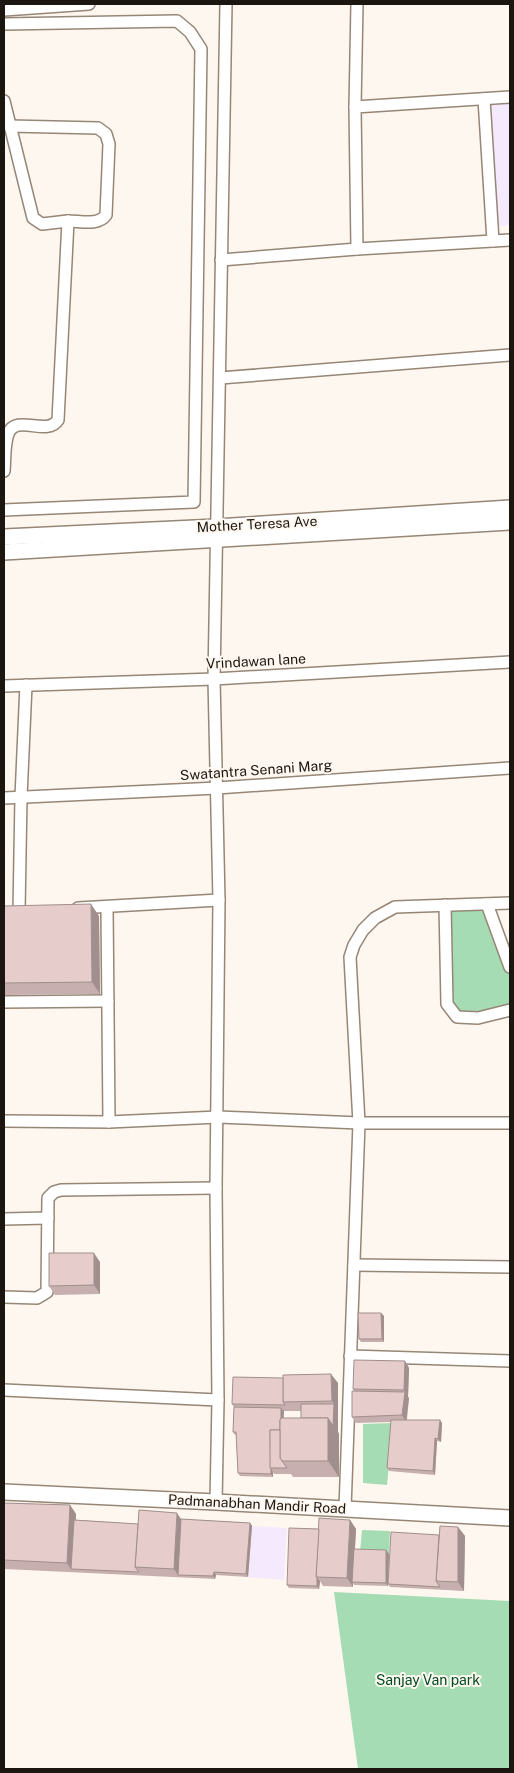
<svg xmlns="http://www.w3.org/2000/svg" width="514" height="1773" font-family="'Public Sans',sans-serif">
<rect width="100%" height="100%" fill="#fef7f0"/>
<g fill="#f5e9fd">
<path d="M510,102V225L496,227L488,104Z"/>
<path d="M252,1526L287,1528L284,1580L248,1577Z"/>
</g>
<g fill="#a6dcb3">
<path d="M486,905L510,974V1005L477,1015H461L448,1002L447,907Z"/>
<path d="M393,1423L387,1485L363,1483V1424Z"/>
<path d="M362,1530L390,1531L389,1554L360,1552Z"/>
<path d="M334,1592L510,1601V1769H358Z"/>
</g>
<g fill="none" stroke-linecap="round" stroke-linejoin="round">
<g stroke="#968676" stroke-width="14">
<g id="street">
<path d="M4,10L89,4"/>
<path d="M4,24L177,21L190,32L201,49L194,502L4,510"/>
<path d="M484,99L493,241"/>
<path d="M4,101L33,218L42,224L68,221L58,420C47,437 16,413 8,434C4,445 5,460 4,471"/>
<path d="M355,107L357,4"/>
<path d="M9,126L98,128L106,134L109,144L106,215C98,226 81,221 68,221"/>
<path d="M357,249L355,107L510,97"/>
<path d="M221,260L357,249L510,240"/>
<path d="M220,378L510,355"/>
<path d="M4,686L214,679L510,662"/>
<path d="M4,798L217,788L510,768"/>
<path d="M487,904L510,967"/>
<path d="M445,905L447,1004L457,1017L478,1018L510,1010"/>
<path d="M107,907L109,1122"/>
<path d="M78,908L219,900"/>
<path d="M19,911L21,797L26,685"/>
<path d="M4,1002L108,1001"/>
<path d="M4,1121L109,1122L218,1117L359,1123H510"/>
<path d="M4,1219L48,1218"/>
<path d="M354,1265L510,1267"/>
<path d="M4,1297L37,1298L47,1292L48,1198L54,1192L61,1190L216,1188"/>
<path d="M350,1356L510,1361"/>
<path d="M4,1390L218,1400"/>
<path d="M216,1502L218,1400L216,1188L219,900L214,679L226,4"/>
<path d="M345,1509L359,1123L350,957L354,945L363,930L375,918L395,907L510,903"/>
</g>
</g>
<g stroke="#968676" stroke-width="18">
<g id="secondary">
<path d="M4,537L216,527L510,508"/>
<path d="M4,552L510,522"/>
<path d="M4,1492L216,1502L510,1518"/>
</g>
</g>
<use href="#street" stroke="#fff" stroke-width="11"/>
<use href="#secondary" stroke="#fff" stroke-width="15"/>
</g>
<g fill="#c6afae" fill-rule="evenodd">
<path d="M4,906L99,916L100,994L4,995Z"/>
<path d="M100,1262V1294L55,1295L49,1286Z"/>
<path d="M381,1313L384,1316V1342H361L359,1339Z"/>
<path d="M405,1361L409,1368L408,1397L409,1398L407,1420L442,1423L441,1442L437,1441L435,1475L389,1471L387,1468L391,1422L356,1423L352,1417L354,1391L353,1389Z"/>
<path d="M338,1383V1432L339,1434V1477H293L291,1474H274L273,1472V1477L240,1476L238,1473L236,1435H235L233,1432L234,1407L232,1404ZM283,1411H301V1418H283Z"/>
<path d="M4,1503L70,1505L76,1514V1520L138,1524L181,1519L250,1523L252,1526L248,1577L216,1575L215,1579L4,1569Z"/>
<path d="M350,1520L356,1529L355,1549L389,1554L388,1586L354,1585L353,1583V1587L323,1586L320,1581L319,1589L289,1588L287,1585L319,1529Z"/>
<path d="M458,1527L465,1536L464,1591L390,1587L388,1584L439,1535Z"/>
</g>
<g fill="#a18f8d">
<path d="M91,904L99,916L100,994L92,982Z"/>
<path d="M94,1253L100,1262V1294L94,1285Z"/>
<path d="M381,1313L384,1316V1342L382,1339Z"/>
<path d="M405,1361L409,1368L408,1397L404,1390Z"/>
<path d="M331,1374L338,1383V1432L339,1434V1477L328,1461V1418L334,1404L332,1401Z"/>
<path d="M405,1392L409,1398L406,1422L402,1415Z"/>
<path d="M281,1408L284,1411L283,1436L281,1433Z"/>
<path d="M440,1420L442,1423L441,1442L438,1439Z"/>
<path d="M435,1438L437,1441L435,1475L433,1471Z"/>
<path d="M271,1469L273,1472V1477L271,1474Z"/>
<path d="M70,1505L76,1514L73,1569H71L67,1563Z"/>
<path d="M177,1513L183,1522L178,1575L174,1569Z"/>
<path d="M350,1520L356,1529L353,1582H352L353,1583V1587L347,1578Z"/>
<path d="M250,1523L252,1526L248,1577L246,1574Z"/>
<path d="M458,1527L465,1536L464,1591L458,1582Z"/>
<path d="M386,1550L389,1554L388,1586L386,1583Z"/>
<path d="M214,1572L216,1575L215,1579L213,1576Z"/>
<path d="M317,1578L320,1581L319,1589L317,1586Z"/>
</g>
<g fill="#e6ccca" stroke="#a18f8d">
<path d="M91,904L92,982L4,983V906Z"/>
<path d="M49,1253H94V1285L49,1286Z"/>
<path d="M358,1313H381L382,1339H359Z"/>
<path d="M354,1360L405,1361L404,1390L353,1389Z"/>
<path d="M331,1374L332,1401L283,1402V1375Z"/>
<path d="M233,1377L283,1378V1402L285,1405L232,1404Z"/>
<path d="M352,1391L405,1392L402,1415L352,1417Z"/>
<path d="M301,1404H334L333,1426L328,1418H301Z"/>
<path d="M234,1407L281,1408V1418L280,1420V1430H270L271,1474L238,1473L236,1432H233Z"/>
<path d="M281,1418H328V1461H282L280,1458V1420Z"/>
<path d="M391,1420H440L438,1439L435,1438L433,1471L387,1468Z"/>
<path d="M270,1430H280V1458L287,1468H270Z"/>
<path d="M4,1503L70,1505L67,1563L4,1560Z"/>
<path d="M139,1510L177,1513L174,1569L135,1567Z"/>
<path d="M319,1518L350,1520L347,1578L316,1577Z"/>
<path d="M181,1519L250,1523L246,1574L214,1572L213,1576L178,1575Z"/>
<path d="M74,1520L138,1524L135,1567L139,1572L71,1569Z"/>
<path d="M440,1526L458,1527V1582L436,1581Z"/>
<path d="M289,1528L319,1529L316,1577L317,1578V1586L287,1585Z"/>
<path d="M391,1532L439,1535L436,1581L440,1587L388,1584Z"/>
<path d="M354,1549L386,1550V1583L352,1582Z"/>
</g>
<g text-anchor="middle" dominant-baseline="central" stroke-width="4" stroke-linejoin="round" paint-order="stroke">
<g font-size="14" fill="#1c1610" stroke="#fef7f0">
<text transform="translate(257 524) rotate(-3)">Mother Teresa Ave</text>
<text transform="translate(256 661) rotate(-3)">Vrindawan lane</text>
<text transform="translate(256 770) rotate(-4)">Swatantra Senani Marg</text>
<text transform="translate(257 1504) rotate(3)">Padmanabhan Mandir Road</text>
</g>
<g font-size="14" fill="#004b22" stroke="#fef7f0">
<text x="428" y="1680">Sanjay Van park</text>
</g>
</g>
<rect width="514" height="1773" fill="none" stroke="#1c1610" stroke-width="10"/>
</svg>
